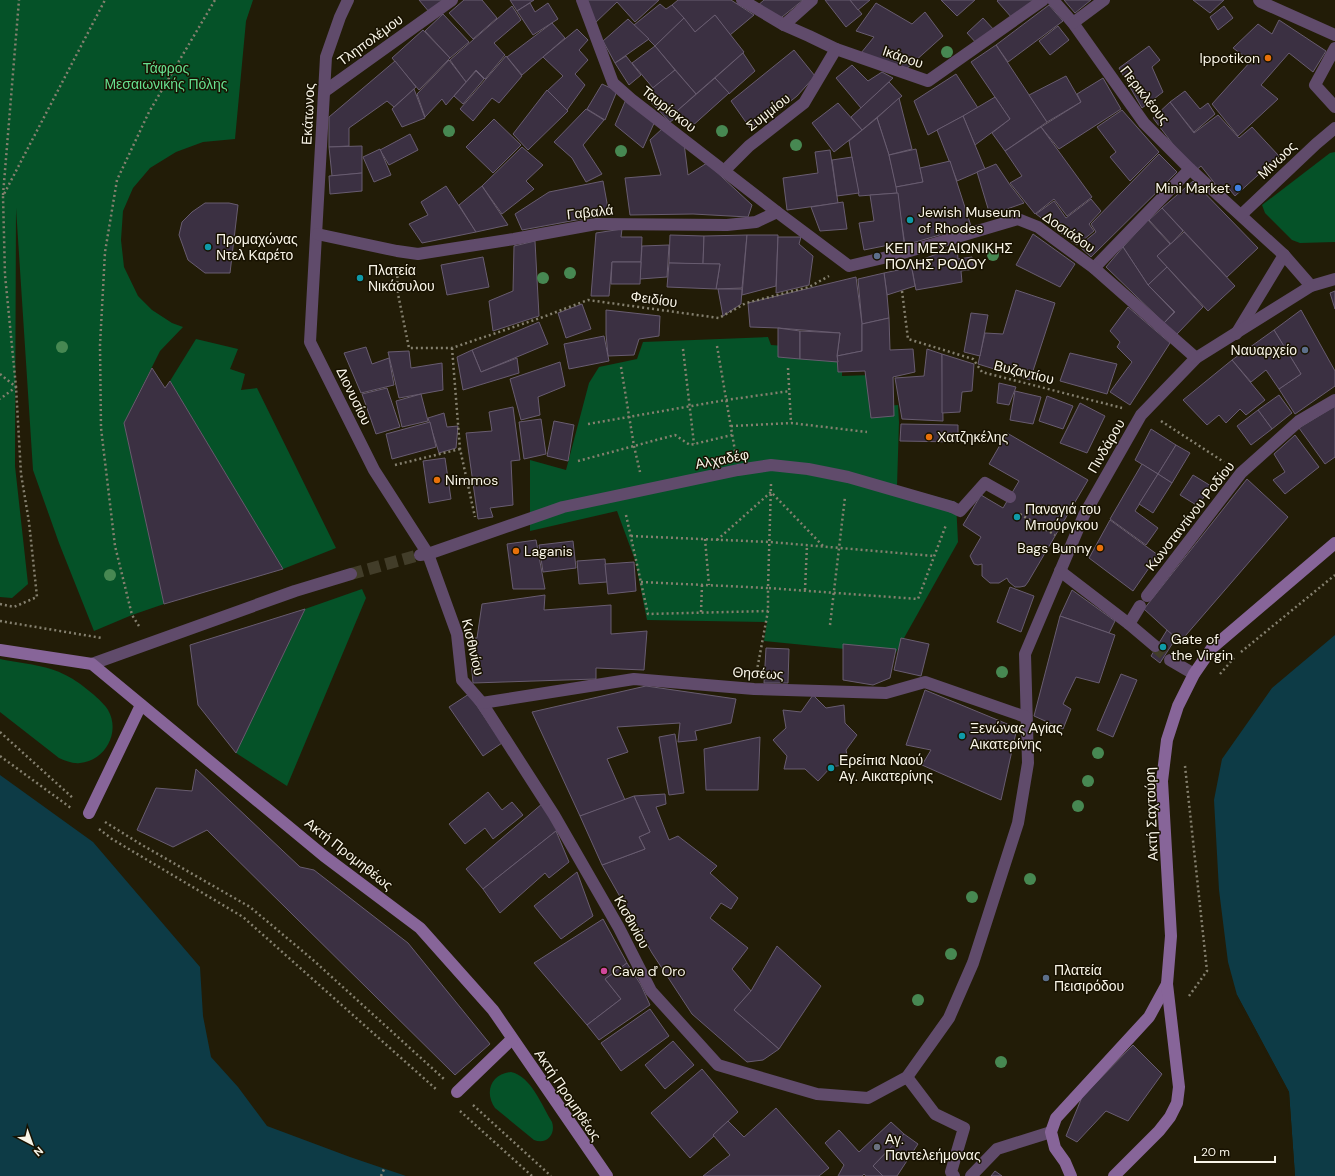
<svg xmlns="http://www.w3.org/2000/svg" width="1335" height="1176" font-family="'DM Sans',sans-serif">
<rect width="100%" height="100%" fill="#221c07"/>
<g fill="#055228">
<path d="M0,0H253L246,21L235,139L203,142L176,152L150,168L133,188L123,211L121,240L124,267L138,296L152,310L172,323L183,327L160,351L124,423L164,604L132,615L94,631L59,543L33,470L16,208L15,466L28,584L12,598L0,597Z"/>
<path d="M1335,152V242L1300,243L1292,240L1265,213L1262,205L1330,153Z"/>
<path d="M768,337L771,345L842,350V376L871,375L875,407L898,405L899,422L897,486L956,502L958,542L895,654L764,641L767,622L647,620L635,560L617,511L530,531V460L566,470L589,383L599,367L637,359L643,342Z"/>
<path d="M196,339L238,349L230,369L245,374L241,390L257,388L336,548L283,569L170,381Z"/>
<path d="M362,589L366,598L287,786L236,753L305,609Z"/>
<path d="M0,659C24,664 50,665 71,678C80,683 103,701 108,710C121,732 105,761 80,763C73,764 66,761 59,758L0,712Z"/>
<path d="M511,1072C531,1076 542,1106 552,1122C556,1134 547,1145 534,1140L495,1108C484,1092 491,1074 511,1072Z"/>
</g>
<g fill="#0d3b46">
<path d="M1335,635V1176H1295L1289,1092L1237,995L1228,962L1219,890L1214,800L1222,759L1272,688Z"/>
<path d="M0,775L93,842L200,967L203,1016L211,1057L238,1087L267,1126L350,1157L406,1176H0Z"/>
</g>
<path fill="#221c07" d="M1237,995L1289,1092L1295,1176H1293L1287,1092L1235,996Z"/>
<g fill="#3b3042" stroke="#685c70">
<path d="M419,0H444L430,13Z"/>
<path d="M464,0H482L497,18L473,39L449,13Z"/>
<path d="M510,0H534L517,11Z"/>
<path d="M585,0H659L635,22L617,2L594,24Z"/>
<path d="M678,0H731L754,15L730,35L715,15L695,32L672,5Z"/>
<path d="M764,0H803L777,21L756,7Z"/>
<path d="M825,0H850L862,14L846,27Z"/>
<path d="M850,0H870L858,10Z"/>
<path d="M941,0H975L957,16Z"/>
<path d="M998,0H1034L1012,18L997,1Z"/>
<path d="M1064,0H1091L1075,13Z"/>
<path d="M1193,0H1224L1210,13Z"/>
<path d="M530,3L535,12L548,3L558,19L533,35L517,11Z"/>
<path d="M876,3L912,24L925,12L943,36L904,71L861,53L874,37L856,31Z"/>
<path d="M660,4L666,9L672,5L684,18L655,46L634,25Z"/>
<path d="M1049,5L1063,21L1008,62L996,45Z"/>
<path d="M512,6L521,20L494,43L505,55L485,79L476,70L466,82L450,60Z"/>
<path d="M1224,6L1233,18L1218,30L1210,17Z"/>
<path d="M443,14L469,42L450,58L425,31Z"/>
<path d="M715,15L744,52L696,94L655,46L684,18L695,32Z"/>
<path d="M983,18L995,31L978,45L967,33Z"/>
<path d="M628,19L649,39L615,63L603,41Z"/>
<path d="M1279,20L1326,51L1313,72L1289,53L1261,85L1278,99L1238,136L1212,104L1251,61L1233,48L1258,24L1272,34Z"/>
<path d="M552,23L565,38L522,75L507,57Z"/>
<path d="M1058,26L1069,40L1050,55L1039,41Z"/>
<path d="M577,29L588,40L579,50L588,60L575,74L585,85L567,110L547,91L563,76L543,57Z"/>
<path d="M423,30L450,58L419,90L392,58Z"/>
<path d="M996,45L1047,122L1005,151L992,133L1010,119L971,62Z"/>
<path d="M655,46L675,70L653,88L632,63Z"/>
<path d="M1149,46L1160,60L1152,67L1163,92L1142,108L1119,68Z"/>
<path d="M794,50L815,76L797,96L772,116L750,128L731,101Z"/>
<path d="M743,53L755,71L729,94L715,78Z"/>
<path d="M506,56L522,76L499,103L492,98L473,121L460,109Z"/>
<path d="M626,56L641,75L629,85L615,63Z"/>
<path d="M449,60L466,82L446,105L442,99L425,117L417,94Z"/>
<path d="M395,61L416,87L394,107L387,101L349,128V146L329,147V117Z"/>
<path d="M852,65L868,81L882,72L893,78L861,108L836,78Z"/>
<path d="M675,70L696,94L677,111L680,115L670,122L644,95Z"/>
<path d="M476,71L484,79L463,104L454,96Z"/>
<path d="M956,74L978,108L928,135L914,101Z"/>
<path d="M1066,76L1081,102L1047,122L1029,95Z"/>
<path d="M715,78L729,93L690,128L677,111Z"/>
<path d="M1103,78L1121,109L1059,149L1041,127L1081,102L1077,94Z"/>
<path d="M889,82L902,96L862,130L851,117Z"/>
<path d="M602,84L617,91L605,120L587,109Z"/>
<path d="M414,89L425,118L402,127L392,109Z"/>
<path d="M547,90L568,111L528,150L513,134Z"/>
<path d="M1185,91L1200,109L1208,103L1215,114L1194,132L1170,102Z"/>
<path d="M627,97L655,121L643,148L615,125Z"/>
<path d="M995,97L1010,119L975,145L963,116Z"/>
<path d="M899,98L912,149L889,155L877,118Z"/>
<path d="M1170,102L1194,133L1218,115L1239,138L1252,127L1279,156L1235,196L1226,185L1220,190L1201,166L1194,172L1153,118Z"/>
<path d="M838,103L862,130L834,152L812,123Z"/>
<path d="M586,109L604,120L583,145L602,174L586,182L572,158L554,142Z"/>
<path d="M1122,110L1159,152L1130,181L1110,157L1116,152L1097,127Z"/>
<path d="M963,116L985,169L957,181L937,130Z"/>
<path d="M877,118L889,155L898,193L859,196L849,141Z"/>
<path d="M494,119L521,145L493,173L466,147Z"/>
<path d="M1041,127L1092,197L1067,216L1054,199L1035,214L1010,183L1022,176L1005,151Z"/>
<path d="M663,128L684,143L688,175L707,163L752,205L748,217L693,214L630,215L625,178L661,175L650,140Z"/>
<path d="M410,134L418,150L389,165L380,150Z"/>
<path d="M362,146V173L332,176L329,147Z"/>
<path d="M522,147L543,165L526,181L534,189L502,214L482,186Z"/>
<path d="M380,149L391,175L374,182L363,157Z"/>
<path d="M916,149L923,182L896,187L889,155Z"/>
<path d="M830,150L838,203L787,210L783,178L818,173L815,152Z"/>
<path d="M1159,154L1177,172L1091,257L1079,246L1096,232L1091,224Z"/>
<path d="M852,157L859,193L837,196L832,160Z"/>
<path d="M950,161L971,226L905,245L896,187L923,182L920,168Z"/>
<path d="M996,164L1010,185L1024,203L990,215L977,172Z"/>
<path d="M362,173V191L330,194L329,176Z"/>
<path d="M603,181L609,214L522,230L515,214L549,192Z"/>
<path d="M1193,181L1258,248L1227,277L1162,208Z"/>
<path d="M446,186L476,232L422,243L409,224L428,215L421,202Z"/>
<path d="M482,186L508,225L476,232L459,205Z"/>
<path d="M898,193L904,242L864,250L859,223L874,221L870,195Z"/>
<path d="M1091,199L1101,211L1089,224L1094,231L1077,245L1036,214L1054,201L1066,218Z"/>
<path d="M843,202L847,229L820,231L811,207Z"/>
<path d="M205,203H229L238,205L230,273H205L188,260L179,235L182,222L192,212Z"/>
<path d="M1162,208L1183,231L1171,244L1149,220Z"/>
<path d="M1148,220L1170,244L1157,256L1167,267L1148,285L1123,247Z"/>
<path d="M622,229L621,237H642L641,262H612L609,296H591L596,233Z"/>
<path d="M1184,232L1235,286L1208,311L1157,256Z"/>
<path d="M1033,234L1075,264L1060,287L1016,265Z"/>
<path d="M670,235L704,236L703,264L669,263Z"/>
<path d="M747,235L742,288L716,289L720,264H703L704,236Z"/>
<path d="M747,235H778L776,286L742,295Z"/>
<path d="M778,237H801L799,244L813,256L809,285L776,293Z"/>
<path d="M535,241L539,316L493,331L489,301L513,291L514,246Z"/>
<path d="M669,245L667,277L640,279L642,246Z"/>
<path d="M957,246L958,259L972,257L974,269L961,271L962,282L916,290L911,264Z"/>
<path d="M1123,247L1148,285L1174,312L1164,323L1106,267Z"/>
<path d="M483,257L489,287L447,295L441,265Z"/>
<path d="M612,262H641L640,284H611Z"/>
<path d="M669,263L720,264L716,289L667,287Z"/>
<path d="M911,264L915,286L887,295L884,273L898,270Z"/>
<path d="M1167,267L1203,307L1176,335L1164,323L1175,312L1148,285Z"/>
<path d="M884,273L887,295L889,318L862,324L858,279Z"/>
<path d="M856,277L862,324V351L837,356L840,333L778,328L750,327L748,303Z"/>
<path d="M718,289H742L741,304L723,316Z"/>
<path d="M1016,290L1055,303L1030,380L978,364L985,333L1003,334Z"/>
<path d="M1335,291V309L1330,293Z"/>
<path d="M582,304L591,329L566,338L558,313Z"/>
<path d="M1128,307L1170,343L1130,405L1110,392L1132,362L1117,347L1120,342L1110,331Z"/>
<path d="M606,310L660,316L659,336L639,339L634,355L608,356L606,334Z"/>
<path d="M1301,310L1335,371V386L1295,414L1279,389L1301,374L1274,330Z"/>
<path d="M971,313L988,315L980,356L964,352Z"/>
<path d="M889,318L890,350L913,349L915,372L893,377L894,416L871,418L865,371L838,372L837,356L862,351V324Z"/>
<path d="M539,322L548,344L481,372L472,350Z"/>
<path d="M778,328L800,331V359L778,357Z"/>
<path d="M1274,330L1301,374L1279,389L1266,370L1251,382L1232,360Z"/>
<path d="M800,331L840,333L837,356L838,362L800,359Z"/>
<path d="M604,336L609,361L569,369L564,344Z"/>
<path d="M366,347L372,364L389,358L394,385L361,393L344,353Z"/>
<path d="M927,349L942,354L943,421L902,419L895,378L924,376Z"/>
<path d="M472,350L481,372L517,358L519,373L463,390L457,357Z"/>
<path d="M409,351L411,368L442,363L443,390L399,398L388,352Z"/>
<path d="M1070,353L1117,364L1107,394L1060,381Z"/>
<path d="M942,354L974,364L972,391L962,392L960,412L942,413Z"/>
<path d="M1232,360L1265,400L1246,415L1240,409L1226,423L1219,415L1207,425L1183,400Z"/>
<path d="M560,362L565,386L538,397L540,415L521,420L510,379Z"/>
<path d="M152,368L165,388L170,381L283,569L164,604L124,423Z"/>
<path d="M999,383L1016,387L1009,405L997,403Z"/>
<path d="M387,388L400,427L376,434L362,394Z"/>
<path d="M1015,391L1041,397L1033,424L1010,420Z"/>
<path d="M421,394L428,421L402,427L396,401Z"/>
<path d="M1279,395L1292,413L1272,429L1258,410Z"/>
<path d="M1047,396L1073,406L1063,429L1039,421Z"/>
<path d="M1080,403L1105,416L1087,453L1060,443Z"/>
<path d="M1335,406V457L1325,464L1299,428Z"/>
<path d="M513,407L520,460L511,461L513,505L490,508L493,517L478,519L466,433L492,431L489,412Z"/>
<path d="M1258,410L1272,429L1251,445L1237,426Z"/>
<path d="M444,413L447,427L458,426L456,448L439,453L428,418Z"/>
<path d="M541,419L546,454L524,459L519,422Z"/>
<path d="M554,421L574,425L568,461L547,456Z"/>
<path d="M430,422L436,447L392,459L386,434Z"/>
<path d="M901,424L958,425V442L900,441Z"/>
<path d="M1151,429L1176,445L1158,474L1135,460Z"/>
<path d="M1007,433L1088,480L1028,582L1025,586L1020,587H1015L1009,582L1007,578L999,583H990L982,576V564L978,565L974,564L970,556L981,537L963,525L981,495L1003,508L1019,481L989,464Z"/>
<path d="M1295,435L1319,467L1285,494L1273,480L1285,472L1274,454Z"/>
<path d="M1176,445L1190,453L1172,483L1158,474Z"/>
<path d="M445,458L451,499L429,503L423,461Z"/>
<path d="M1142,464L1158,474L1135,511L1158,528L1146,545L1110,519Z"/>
<path d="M1158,474L1172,483L1153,513L1139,504Z"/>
<path d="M1193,475L1211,486L1198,506L1180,495Z"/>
<path d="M1247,479L1288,517L1180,642L1144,609Z"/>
<path d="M1110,520L1158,555L1133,591L1089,558Z"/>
<path d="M536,540L545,589H513L507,544Z"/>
<path d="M573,541L576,568L543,572L539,545Z"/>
<path d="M605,559L607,582L579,584L577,561Z"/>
<path d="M634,562L636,591L608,594L605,564Z"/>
<path d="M1010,587L1034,596L1021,632L997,622Z"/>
<path d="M1072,590L1115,621L1109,633L1060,616Z"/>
<path d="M545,595L544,610L611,605V634L647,631L644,670L596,668V679L473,683L469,638H477L482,604Z"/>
<path d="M305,609L236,753L198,705L190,645Z"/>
<path d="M1060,616L1115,635L1099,683L1076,677L1063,704L1071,709L1063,729L1034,716Z"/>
<path d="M1167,630L1176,638L1160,663L1151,656Z"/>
<path d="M901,638L929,644L921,676L894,670Z"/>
<path d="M843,644L896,649L890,678L873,685L843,680Z"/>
<path d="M766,648L789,649L788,683H764Z"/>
<path d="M1121,674L1137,680L1113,737L1097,730Z"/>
<path d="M646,686L736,699L731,723L695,731L697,740L678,742L680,723L617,727L628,752L607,759L625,800L580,816L532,712Z"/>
<path d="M925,690L1017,728L1001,800L922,765L931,750L906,745Z"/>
<path d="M469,694L502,743L483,756L449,707Z"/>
<path d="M813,695L826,708L844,705L845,723L857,735L846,750L849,764L831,767L818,781L805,769H784L787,756L773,740L786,728L783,710L801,712Z"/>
<path d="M675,734L684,793L669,795L659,737Z"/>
<path d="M760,737L758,790H706L704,749Z"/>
<path d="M196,769L300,867L314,870L408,943L490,1044L455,1075L207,830L173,847L137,830L156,788L192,791Z"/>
<path d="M488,792L502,810L512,802L523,815L493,839L485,828L465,844L449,824Z"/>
<path d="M665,794L666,804L656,807L669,840L678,836L717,866L710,873L738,898L731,909L721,903L710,918L748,948L732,969L751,991L734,1010L779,1049L763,1060L747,1062L692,1014L652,953L602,865L645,849L639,837L650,832L634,796Z"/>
<path d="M634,796L650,832L639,837L645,849L602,865L580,816Z"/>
<path d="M543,803L559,829L556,831L483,889L466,869Z"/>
<path d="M556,831L569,862L549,878L545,873L500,913L483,889Z"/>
<path d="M577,872L593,916L561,939L534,906Z"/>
<path d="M603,919L627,963L605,979L621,999L587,1025L534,963Z"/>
<path d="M777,946L821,986L779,1049L734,1010L751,991Z"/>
<path d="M627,963L641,985L650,1005L599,1040L587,1025L621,999L605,979Z"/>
<path d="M650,1009L669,1036L621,1071L601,1043Z"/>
<path d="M673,1041L694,1065L665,1089L645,1065Z"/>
<path d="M1133,1045L1162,1074L1128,1121L1106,1111L1077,1142L1066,1136L1082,1097Z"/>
<path d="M702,1069L738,1112L713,1135L714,1136L690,1158L651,1113Z"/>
<path d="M776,1108L829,1168L819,1176H703L730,1155L713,1135L728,1121L744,1137Z"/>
<path d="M891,1122L904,1134L873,1166L883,1176H866L864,1174L862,1176H838L844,1165L825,1143L839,1130L859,1152Z"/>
<path d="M904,1134L918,1144L897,1176H883L873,1166Z"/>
<path d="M995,1171L1002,1176H991Z"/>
</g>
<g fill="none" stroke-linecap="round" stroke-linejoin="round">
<g stroke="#423d29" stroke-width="12" stroke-dasharray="12 6" stroke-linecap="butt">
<path d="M351,574L419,555"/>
<path d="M1155,646L1170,660"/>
</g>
<g stroke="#85806f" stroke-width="2.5" stroke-dasharray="2 3" stroke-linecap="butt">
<path d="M3,195L19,0"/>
<path d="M397,271L398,294L409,348H452L543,317L588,300L719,318L746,303L809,287L829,276"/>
<path d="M902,291L908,339L973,359L982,372L1122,408"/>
<path d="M717,346L735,451"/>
<path d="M452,348L460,449L475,517"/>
<path d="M683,349L694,444"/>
<path d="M621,367L634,446L640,472"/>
<path d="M788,368L791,423"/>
<path d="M0,374L16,387L0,399"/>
<path d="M1161,421L1224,462"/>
<path d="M588,424L726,400L790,391"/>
<path d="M731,426L791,423L867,432"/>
<path d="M578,461L675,435L690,445L732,435"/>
<path d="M395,465L460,449"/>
<path d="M771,484L768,588L918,599L946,525"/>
<path d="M1020,514L1055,535"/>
<path d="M626,515L648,614L768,611"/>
<path d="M631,536L770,542L934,556"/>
<path d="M705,539L709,585"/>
<path d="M717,540L771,492L823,546"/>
<path d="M641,582L768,588V611L757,670"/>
<path d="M805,590L807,545"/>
<path d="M0,604L14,607L37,597L29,522L21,474L16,387L5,275L3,196L105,0"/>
<path d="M701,612L702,585"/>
<path d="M0,621L102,638"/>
<path d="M830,625L845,497"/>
<path d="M139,626L132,615L115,546L101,428L100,345L105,252L117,180L149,112L215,0"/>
<path d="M1241,652L1335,575"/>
<path d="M1220,674L1234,658"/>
<path d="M0,732L74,799"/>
<path d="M0,756L71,808"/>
<path d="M1185,766L1207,971L1189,996"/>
<path d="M105,822L142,845L250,907L312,959L444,1079"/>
<path d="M99,829L112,839L243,917L437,1090"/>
<path d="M473,1105L551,1176"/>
<path d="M460,1111L532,1176"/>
<path d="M381,1176L384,1169"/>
</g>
<g stroke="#604b6b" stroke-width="12">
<path d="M742,0L784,25L809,36L836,49L928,81L1043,0"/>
<path d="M1053,0L1073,23L1144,123L1190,169L1284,255L1311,286"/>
<path d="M1259,0L1261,2L1335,35"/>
<path d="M1073,23L1104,0"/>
<path d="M784,25L812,0"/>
<path d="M1335,48L1315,85L1335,107"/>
<path d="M325,91L452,0"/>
<path d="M724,171L749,146L804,103L836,49"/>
<path d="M1241,215L1316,144L1335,128"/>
<path d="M1094,268L1190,169"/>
<path d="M1236,334L1284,255"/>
<path d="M952,507L960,511L985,483L1010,497"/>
<path d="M1147,596L1241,473L1299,421L1335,400"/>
<path d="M1129,624L1140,606"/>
<path d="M907,1077L935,1114L964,1128L951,1172L954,1176"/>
<path d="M971,1176L997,1149L1051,1132"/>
</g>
<g stroke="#604b6b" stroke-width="12">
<path d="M348,0L340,17L326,57L310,342L374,470L428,554L457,634L462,680L482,703L554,815L619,928L651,991L718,1065L817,1094L868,1098L907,1077L949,1018L973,963L1018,823L1028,763L1025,654L1084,515L1141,415L1196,358L1311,286L1335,279"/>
<path d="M582,0L613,83L631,99L777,212"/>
<path d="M317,234L397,251L418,254L514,239L596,224L727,225L756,222L777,212L849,266L896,255L1018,219L1038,227L1094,268L1196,358"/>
<path d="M420,555L428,554L563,507L738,470L771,465L808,469L848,477L952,507"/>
<path d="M1060,571L1129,624L1155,646"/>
<path d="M1170,660L1194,674"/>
<path d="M92,664L295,591L351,574"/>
<path d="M482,703L634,679L754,689L886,693L925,682L1026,717"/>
</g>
<g stroke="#876599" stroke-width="12">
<path d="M0,650L92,664L324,856L420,928L493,1010L607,1176"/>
<path d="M89,813L141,705"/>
<path d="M457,1092L512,1039"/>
<path d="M1071,1176L1065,1162L1055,1148L1051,1132L1056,1118L1149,1017L1167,984"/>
<path d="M1114,1176L1159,1131L1170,1117L1177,1103L1179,1087L1167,984L1171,936L1162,781L1167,740L1178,706L1194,674L1212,648L1335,543"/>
</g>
</g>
<g fill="#478852">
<circle cx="947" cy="52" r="6"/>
<circle cx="449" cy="131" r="6"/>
<circle cx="722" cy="131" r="6"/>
<circle cx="796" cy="145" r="6"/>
<circle cx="621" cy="151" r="6"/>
<circle cx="993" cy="255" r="6"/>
<circle cx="570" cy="273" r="6"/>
<circle cx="543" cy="278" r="6"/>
<circle cx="62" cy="347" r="6"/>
<circle cx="110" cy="575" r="6"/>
<circle cx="1002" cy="672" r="6"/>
<circle cx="1098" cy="753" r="6"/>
<circle cx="1088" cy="781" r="6"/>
<circle cx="1078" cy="806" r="6"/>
<circle cx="1030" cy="879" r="6"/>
<circle cx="972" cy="897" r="6"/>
<circle cx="951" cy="954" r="6"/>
<circle cx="918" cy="1000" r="6"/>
<circle cx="1001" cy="1062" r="6"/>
</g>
<g fill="#e8710a" stroke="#181201" stroke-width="1.5">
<circle cx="1268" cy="58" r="4"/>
<circle cx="929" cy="437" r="4"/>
<circle cx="437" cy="480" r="4"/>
<circle cx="1100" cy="548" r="4"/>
<circle cx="516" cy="551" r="4"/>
</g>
<circle fill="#3f7fe0" stroke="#181201" stroke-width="1.5" cx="1238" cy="188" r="4"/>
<g fill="#0f9aa8" stroke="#181201" stroke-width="1.5">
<circle cx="910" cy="220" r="4"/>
<circle cx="208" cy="247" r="4"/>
<circle cx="360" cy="278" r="4"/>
<circle cx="1017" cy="517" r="4"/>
<circle cx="1163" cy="647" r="4"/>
<circle cx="962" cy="736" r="4"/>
<circle cx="831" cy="768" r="4"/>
</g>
<g fill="#5c6f8a" stroke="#181201" stroke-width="1.5">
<circle cx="877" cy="256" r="4"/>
<circle cx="1305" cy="350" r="4"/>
<circle cx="1046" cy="978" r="4"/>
</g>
<circle fill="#d1479c" stroke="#181201" stroke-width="1.5" cx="604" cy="971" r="4"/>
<circle fill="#6b7280" stroke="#181201" stroke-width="1.5" cx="877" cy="1147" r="4"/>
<g text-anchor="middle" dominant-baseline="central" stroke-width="3" stroke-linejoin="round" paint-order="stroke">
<g font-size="14" fill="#f9f5e8" stroke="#181201">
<text transform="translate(370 40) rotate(-36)">Τληπολέμου</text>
<text transform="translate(903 57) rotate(19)">Ικάρου</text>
<text transform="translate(1145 95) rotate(52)">Περικλέους</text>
<text transform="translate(669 109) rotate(38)">Ταυρίσκου</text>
<text transform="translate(768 112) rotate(-38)">Συμμίου</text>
<text transform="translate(308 114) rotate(-87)">Εκάτωνος</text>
<text transform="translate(1277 160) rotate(-44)">Μίνωος</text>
<text transform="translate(590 212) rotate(-6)">Γαβαλά</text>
<text transform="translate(1069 232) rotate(35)">Δοσιάδου</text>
<text transform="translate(654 299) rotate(8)">Φειδίου</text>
<text transform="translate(1024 372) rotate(14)">Βυζαντίου</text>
<text transform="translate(354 396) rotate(64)">Διονυσίου</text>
<text transform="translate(1106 446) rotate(-60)">Πινδάρου</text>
<text transform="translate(722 459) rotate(-11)">Αλχαδέφ</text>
<text transform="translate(1190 516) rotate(-52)">Κωνσταντίνου Ροδίου</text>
<text transform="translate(473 647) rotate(77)">Κισθινίου</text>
<text transform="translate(758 673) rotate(3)">Θησέως</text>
<text transform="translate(1151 814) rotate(-92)">Ακτή Σαχτούρη</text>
<text transform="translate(349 854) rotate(38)">Ακτή Προμηθέως</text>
<text transform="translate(632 922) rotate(61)">Κισθινίου</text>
<text transform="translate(568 1095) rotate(56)">Ακτή Προμηθέως</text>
</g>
<g font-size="14" fill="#f9f5e8" stroke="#181201" text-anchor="start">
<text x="1260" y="58" text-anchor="end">Ippotikon</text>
<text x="1230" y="188" text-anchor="end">Mini Market</text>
<text x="918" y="212">Jewish Museum<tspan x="918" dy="16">of Rhodes</tspan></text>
<text x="216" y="239">Προμαχώνας<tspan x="216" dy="16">Ντελ Καρέτο</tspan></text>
<text x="885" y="248">ΚΕΠ ΜΕΣΑΙΩΝΙΚΗΣ<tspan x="885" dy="16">ΠΟΛΗΣ ΡΟΔΟΥ</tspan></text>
<text x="368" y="270">Πλατεία<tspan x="368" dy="16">Νικάσυλου</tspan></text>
<text x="1297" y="350" text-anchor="end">Ναυαρχείο</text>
<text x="937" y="437">Χατζηκέλης</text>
<text x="445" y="480">Nimmos</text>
<text x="1025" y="509">Παναγιά του<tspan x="1025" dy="16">Μπούργκου</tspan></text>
<text x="1092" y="548" text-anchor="end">Bags Bunny</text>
<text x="524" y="551">Laganis</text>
<text x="1171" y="639">Gate of<tspan x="1171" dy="16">the Virgin</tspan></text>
<text x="970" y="728">Ξενώνας Αγίας<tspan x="970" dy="16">Αικατερίνης</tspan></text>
<text x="839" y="760">Ερείπια Ναού<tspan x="839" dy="16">Αγ. Αικατερίνης</tspan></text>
<text x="1054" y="970">Πλατεία<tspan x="1054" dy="16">Πεισιρόδου</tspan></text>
<text x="612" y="971">Cava ď Oro</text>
<text x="885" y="1139">Αγ.<tspan x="885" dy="16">Παντελεήμονας</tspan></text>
</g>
<g font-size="14" fill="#66e08f" stroke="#181201">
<text x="166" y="68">Τάφρος<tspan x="166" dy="16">Μεσαιωνικής Πόλης</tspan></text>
</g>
</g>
<g transform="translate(32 1144) rotate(139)" stroke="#181201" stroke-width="3" paint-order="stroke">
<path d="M0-3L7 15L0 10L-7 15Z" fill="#f9f5e8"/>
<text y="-6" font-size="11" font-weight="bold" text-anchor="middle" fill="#f9f5e8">N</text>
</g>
<path d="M1195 1156v6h80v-6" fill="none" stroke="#f9f5e8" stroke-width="2"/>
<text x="1201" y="1156" font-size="12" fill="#f9f5e8" stroke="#181201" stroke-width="3" paint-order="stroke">20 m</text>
</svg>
